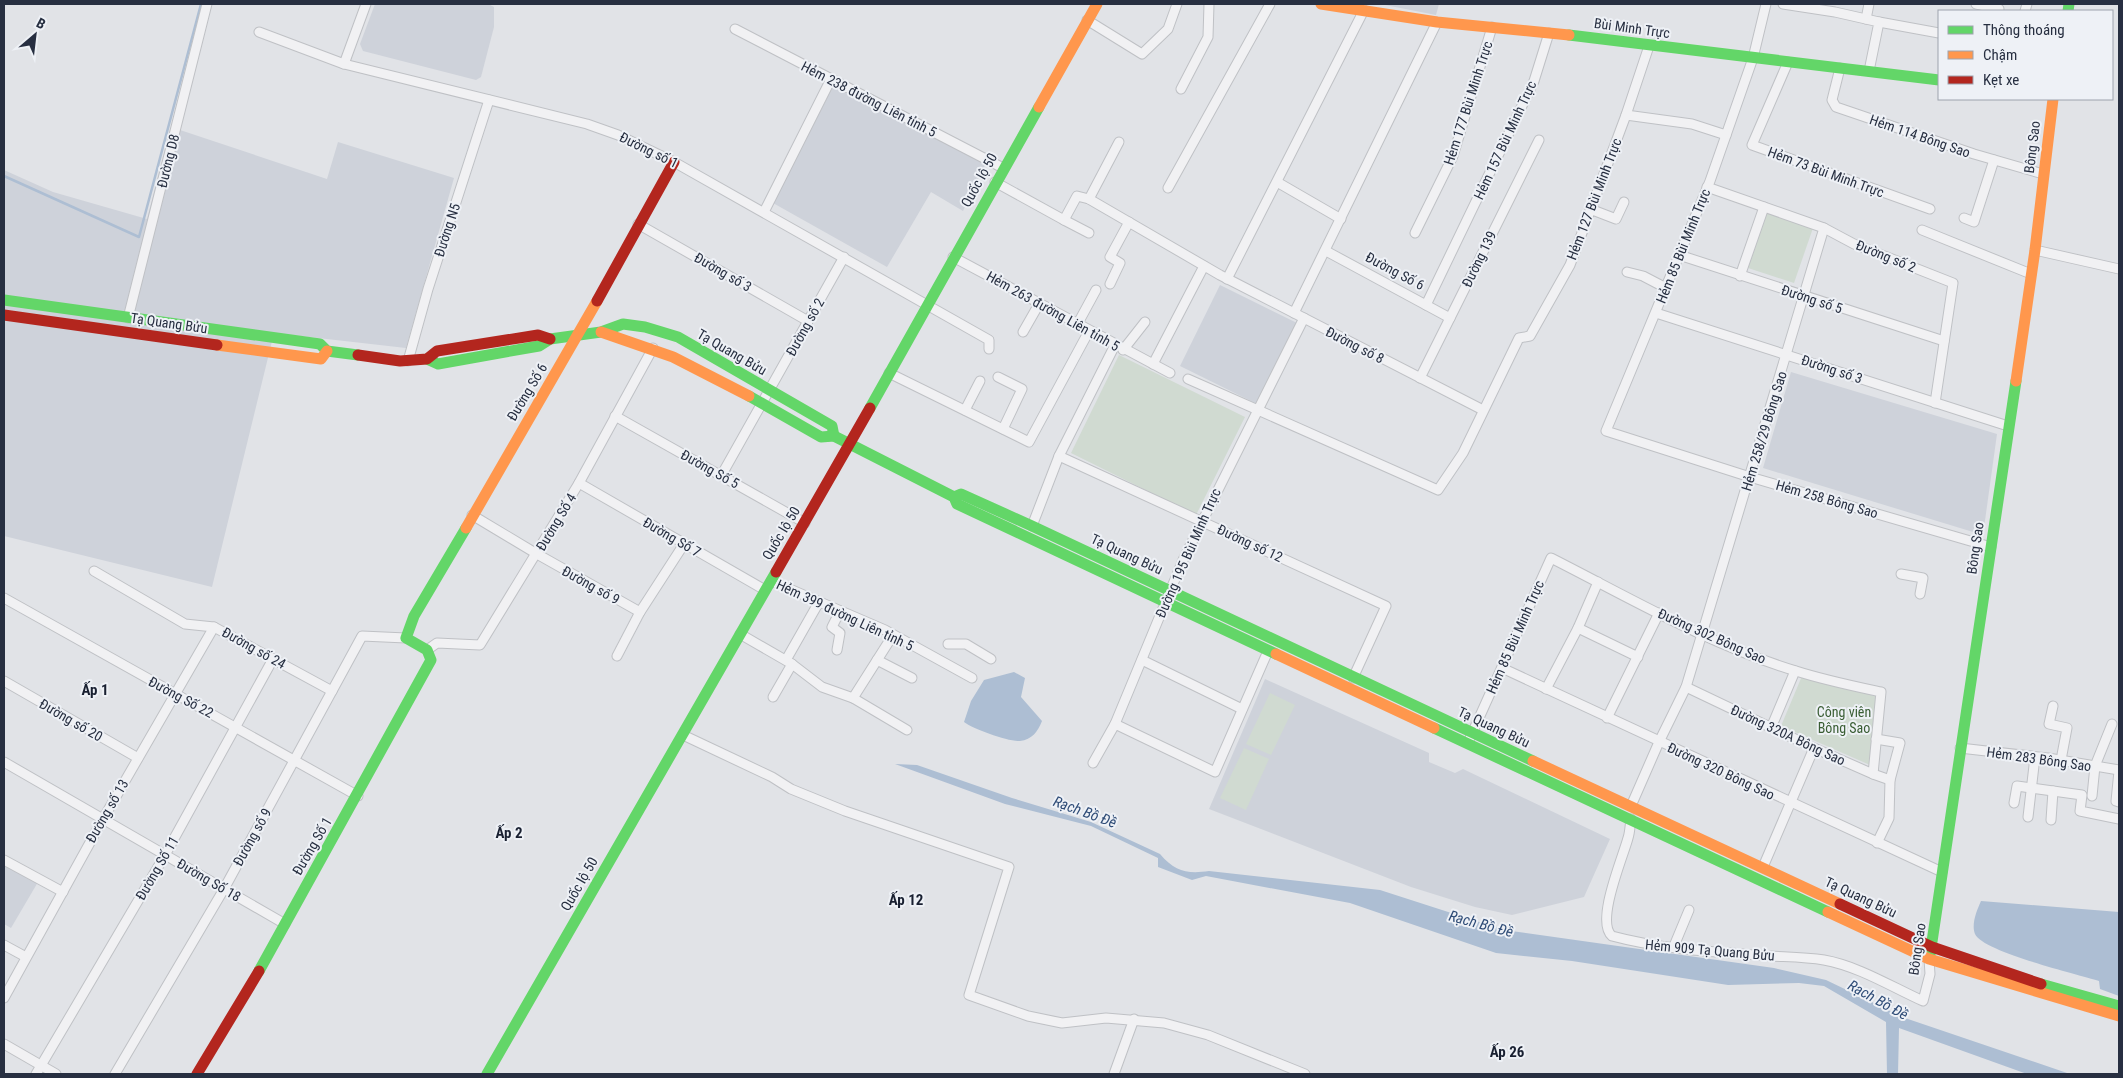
<svg xmlns="http://www.w3.org/2000/svg" width="2123" height="1078" font-family="'Roboto Condensed',sans-serif">
<rect width="100%" height="100%" fill="#e1e3e7"/>
<g fill="#ced2da">
<path d="M375,4H488L494,7V27L481,77L476,80L363,51L360,44Z"/>
<path d="M1380,4H1439L1436,15Z"/>
<path d="M835,83L988,159L963,211L931,192L887,267L773,203Z"/>
<path d="M171,127L327,179L338,142L454,178L406,348L274,333L212,587L4,536V170L53,192L147,219Z"/>
<path d="M1220,285L1297,323L1257,404L1180,366Z"/>
<path d="M1791,372L1997,434L1983,535L1763,468Z"/>
<path d="M1265,679L1429,753V762L1455,773L1463,769L1610,839L1584,897L1512,915L1475,907L1411,887L1209,809Z"/>
<path d="M4,863L38,882L11,928L4,924Z"/>
</g>
<g fill="#d0dad1">
<path d="M1766,212L1813,228L1794,283L1748,268Z"/>
<path d="M1119,355L1245,417L1196,515L1071,453Z"/>
<path d="M1802,676L1878,697L1870,765L1781,726Z"/>
<path d="M1270,693L1295,705L1271,755L1246,744Z"/>
<path d="M1244,748L1269,759L1246,810L1220,798Z"/>
</g>
<g fill="#adbed3">
<path d="M1014,672L1025,678L1021,697L1042,721C1038,731 1032,740 1020,741C1009,742 973,729 964,722L971,701L984,680Z"/>
<path d="M895,764L917,765L1012,798L1091,822L1160,854C1175,872 1188,874 1209,871L1380,890L1504,930L1774,968L1826,980L1905,1018L2070,1074H2027L1899,1028L1898,1074H1887L1886,1022L1824,986L1799,983L1728,985L1572,961L1496,953L1350,903L1206,876L1192,880L1158,867V858L1091,826L1005,804Z"/>
<path d="M1981,901L2119,912V996L2100,989L2099,981C2077,974 1983,952 1975,934C1971,924 1977,910 1981,901Z"/>
</g>
<g fill="none" stroke-linecap="round" stroke-linejoin="round">
<path stroke="#adbed3" stroke-width="2.5" d="M4,176L139,237L201,4"/>
<g stroke="#bfc1c5" stroke-width="11">
<g id="street">
<path d="M1766,4L1753,58L1710,181L1606,431L1750,477L1991,547"/>
<path d="M1783,4L1835,12L1879,22L1869,71"/>
<path d="M1976,4L1999,9"/>
<path d="M2025,11L2027,4"/>
<path d="M1866,19L1869,4"/>
<path d="M1087,20L1142,54L1168,29L1177,4"/>
<path d="M1879,22L1939,33"/>
<path d="M735,29L1003,168"/>
<path d="M259,32L344,64L587,124L618,135L674,162L989,340V349"/>
<path d="M1788,62L1752,145L1930,209"/>
<path d="M344,64L366,4"/>
<path d="M1840,68L1832,100L1836,107L1974,154L2043,174"/>
<path d="M1181,89L1208,37L1209,4"/>
<path d="M1626,115L1692,124L1726,135"/>
<path d="M995,182L1064,220L1077,196L1089,199L1220,275L1483,410"/>
<path d="M1277,182L1341,219"/>
<path d="M1707,187L1824,228L1854,244L1953,283L1935,403"/>
<path d="M1168,188L1270,4"/>
<path d="M1089,199L1119,142"/>
<path d="M1590,209L1616,219L1624,202"/>
<path d="M764,212L831,79"/>
<path d="M1964,218L1974,222L1994,160"/>
<path d="M1064,220L1089,233"/>
<path d="M638,224L808,321"/>
<path d="M1922,230L2031,274"/>
<path d="M1415,233L1453,156L1492,27"/>
<path d="M2035,250L2119,269"/>
<path d="M1326,251L1450,318"/>
<path d="M1679,255L1944,341"/>
<path d="M953,257L1170,373"/>
<path d="M1627,272L1643,276L1666,288"/>
<path d="M1740,276L1764,207"/>
<path d="M1227,279L1364,10"/>
<path d="M1110,284L1120,263L1110,257L1129,222"/>
<path d="M1426,305L1534,81L1549,33"/>
<path d="M1294,313L1437,22"/>
<path d="M1656,313L2008,426"/>
<path d="M128,318L207,4"/>
<path d="M1077,325L1096,290"/>
<path d="M1023,332L1039,304"/>
<path d="M1123,350L1145,322"/>
<path d="M408,361L428,289L489,100"/>
<path d="M1153,364L1204,266"/>
<path d="M889,373L1029,442L1089,331"/>
<path d="M998,377L1022,389L1003,429"/>
<path d="M1420,378L1539,140"/>
<path d="M1188,379L1438,490L1463,453L1519,338L1530,336L1570,265L1626,115L1649,46"/>
<path d="M965,410L980,381"/>
<path d="M615,416L805,523"/>
<path d="M1059,456L1386,606L1353,678"/>
<path d="M721,476L844,257"/>
<path d="M579,483L765,590"/>
<path d="M472,515L537,554L640,612L684,544"/>
<path d="M1032,526L1059,456L1115,345"/>
<path d="M94,571L185,624L214,627L332,691"/>
<path d="M1901,574L1923,578L1920,594"/>
<path d="M771,581L885,630L972,678"/>
<path d="M4,598L358,796"/>
<path d="M1578,628L1638,657"/>
<path d="M740,634L792,664L822,687L853,698L907,730"/>
<path d="M948,644H966L991,659"/>
<path d="M427,650L437,643L480,645L579,483L653,348"/>
<path d="M837,650L840,633L832,627L840,611"/>
<path d="M617,656L640,612"/>
<path d="M786,660L819,602"/>
<path d="M877,660L912,678"/>
<path d="M1142,660L1242,709"/>
<path d="M1502,668L1942,872"/>
<path d="M4,681L138,758"/>
<path d="M1686,687L1814,748L1873,774L1890,780"/>
<path d="M1546,689L1578,628L1598,582"/>
<path d="M773,697L792,664"/>
<path d="M853,698L893,635"/>
<path d="M2053,706L2049,724L2067,728L2061,760"/>
<path d="M1607,718L1659,613"/>
<path d="M1115,724L1215,772L1268,651"/>
<path d="M1771,728L1795,671"/>
<path d="M683,735L772,777L791,789L845,811L1009,867L969,995L1028,1016L1062,1023L1106,1018L1164,1023L1208,1035L1305,1074"/>
<path d="M1470,738L1551,558C1630,598 1710,645 1796,671C1824,680 1853,686 1881,692L1873,774"/>
<path d="M1876,739L1900,743L1890,780L1889,818L1877,843"/>
<path d="M1960,748L2048,758L2119,770"/>
<path d="M4,762L285,924"/>
<path d="M1093,763L1115,724L1183,560L1304,318"/>
<path d="M2119,771L2116,801L2119,802"/>
<path d="M2053,791L2082,795L2080,811L2119,819"/>
<path d="M2092,796L2095,766L2112,724"/>
<path d="M2014,803L2017,786L2053,791L2051,820"/>
<path d="M1631,806L1659,742L1686,687L1824,228"/>
<path d="M2028,817L2035,757"/>
<path d="M1631,819C1630,825 1630,832 1628,838C1623,857 1595,922 1612,936C1664,950 1717,952 1770,956C1788,957 1806,957 1824,960C1858,966 1892,987 1923,1001L1930,974L1929,959"/>
<path d="M4,860L63,892"/>
<path d="M1763,867L1814,748"/>
<path d="M4,945L26,957"/>
<path d="M1674,946L1689,910"/>
<path d="M4,998L103,819L214,627"/>
<path d="M4,1044L56,1074"/>
<path d="M36,1074L165,855L273,659"/>
<path d="M115,1074L224,889L362,636L406,638"/>
<path d="M1114,1074L1134,1019"/>
</g>
</g>
<use href="#street" stroke="#f1f1f3" stroke-width="9"/>
<g stroke="#63d668" stroke-width="11">
<path d="M2068,11L2069,4"/>
<path d="M1569,35L1939,80"/>
<path d="M4,300L320,344L327,351L358,355"/>
<path d="M427,359L438,364L539,346L550,339L601,332L623,324L645,327L678,337L832,426L834,436"/>
<path d="M749,396L821,437L834,436L954,497L957,504L1276,654"/>
<path d="M870,408L1039,107"/>
<path d="M954,497L961,494L1032,526L1533,761"/>
<path d="M1434,728L1828,912"/>
<path d="M1930,955L2016,381"/>
<path d="M259,971L431,660L427,650L406,638L414,616L466,528"/>
<path d="M2041,984L2119,1006"/>
<path d="M487,1074L776,572"/>
</g>
<g stroke="#ff974d" stroke-width="11">
<path d="M1321,4L1437,22L1569,35"/>
<path d="M1039,107L1097,4"/>
<path d="M601,332L673,357L749,396"/>
<path d="M217,345L321,359L327,351"/>
<path d="M2016,381L2035,250L2053,99"/>
<path d="M466,528L597,301"/>
<path d="M1276,654L1434,728"/>
<path d="M1533,761L1840,904"/>
<path d="M1828,912L1929,959L2119,1016"/>
</g>
<g stroke="#b3261e" stroke-width="11">
<path d="M597,301L674,162"/>
<path d="M4,315L217,345"/>
<path d="M358,355L400,361L427,359L437,351L538,335L550,339"/>
<path d="M776,572L870,408"/>
<path d="M1840,904L1932,947L2041,984"/>
<path d="M197,1074L259,971"/>
</g>
</g>
<g text-anchor="middle" dominant-baseline="central" stroke-width="4" stroke-linejoin="round" paint-order="stroke">
<g font-size="14" fill="#272f41" stroke="#eef1f6">
<text transform="translate(1632 28) rotate(8)">Bùi Minh Trực</text>
<text transform="translate(869 99) rotate(27)">Hẻm 238 đường Liên tỉnh 5</text>
<text transform="translate(1468 103) rotate(-72)">Hẻm 177 Bùi Minh Trực</text>
<text transform="translate(1920 136) rotate(19)">Hẻm 114 Bông Sao</text>
<text transform="translate(1505 140) rotate(-65)">Hẻm 157 Bùi Minh Trực</text>
<text transform="translate(2032 147) rotate(-83)">Bông Sao</text>
<text transform="translate(649 150) rotate(26)">Đường số 1</text>
<text transform="translate(168 161) rotate(-76)">Đường D8</text>
<text transform="translate(1826 172) rotate(20)">Hẻm 73 Bùi Minh Trực</text>
<text transform="translate(979 180) rotate(-61)">Quốc lộ 50</text>
<text transform="translate(1594 199) rotate(-69)">Hẻm 127 Bùi Minh Trực</text>
<text transform="translate(447 230) rotate(-72)">Đường N5</text>
<text transform="translate(1683 246) rotate(-68)">Hẻm 85 Bùi Minh Trực</text>
<text transform="translate(1886 256) rotate(22)">Đường số 2</text>
<text transform="translate(1479 259) rotate(-64)">Đường 139</text>
<text transform="translate(1395 271) rotate(28)">Đường Số 6</text>
<text transform="translate(723 272) rotate(30)">Đường số 3</text>
<text transform="translate(1812 299) rotate(18)">Đường số 5</text>
<text transform="translate(1053 311) rotate(29)">Hẻm 263 đường Liên tỉnh 5</text>
<text transform="translate(169 323) rotate(8)">Tạ Quang Bửu</text>
<text transform="translate(805 327) rotate(-61)">Đường số 2</text>
<text transform="translate(1355 345) rotate(27)">Đường số 8</text>
<text transform="translate(732 352) rotate(30)">Tạ Quang Bửu</text>
<text transform="translate(1832 369) rotate(18)">Đường số 3</text>
<text transform="translate(527 392) rotate(-59)">Đường Số 6</text>
<text transform="translate(1764 431) rotate(-73)">Hẻm 258/29 Bông Sao</text>
<text transform="translate(710 469) rotate(29)">Đường Số 5</text>
<text transform="translate(1827 499) rotate(16)">Hẻm 258 Bông Sao</text>
<text transform="translate(556 522) rotate(-59)">Đường Số 4</text>
<text transform="translate(781 533) rotate(-59)">Quốc lộ 50</text>
<text transform="translate(672 537) rotate(30)">Đường Số 7</text>
<text transform="translate(1250 543) rotate(25)">Đường số 12</text>
<text transform="translate(1975 548) rotate(-82)">Bông Sao</text>
<text transform="translate(1188 553) rotate(-66)">Đường 195 Bùi Minh Trực</text>
<text transform="translate(1127 554) rotate(25)">Tạ Quang Bửu</text>
<text transform="translate(591 585) rotate(29)">Đường số 9</text>
<text transform="translate(845 615) rotate(25)">Hẻm 399 đường Liên tỉnh 5</text>
<text transform="translate(1712 636) rotate(24)">Đường 302 Bông Sao</text>
<text transform="translate(1515 637) rotate(-66)">Hẻm 85 Bùi Minh Trực</text>
<text transform="translate(254 648) rotate(29)">Đường số 24</text>
<text transform="translate(181 697) rotate(28)">Đường Số 22</text>
<text transform="translate(71 720) rotate(30)">Đường số 20</text>
<text transform="translate(1494 727) rotate(25)">Tạ Quang Bửu</text>
<text transform="translate(1788 735) rotate(25)">Đường 320A Bông Sao</text>
<text transform="translate(2039 759) rotate(8)">Hẻm 283 Bông Sao</text>
<text transform="translate(1721 771) rotate(25)">Đường 320 Bông Sao</text>
<text transform="translate(107 811) rotate(-60)">Đường số 13</text>
<text transform="translate(252 837) rotate(-61)">Đường số 9</text>
<text transform="translate(312 846) rotate(-60)">Đường Số 1</text>
<text transform="translate(157 868) rotate(-60)">Đường Số 11</text>
<text transform="translate(209 880) rotate(30)">Đường Số 18</text>
<text transform="translate(579 884) rotate(-60)">Quốc lộ 50</text>
<text transform="translate(1861 897) rotate(25)">Tạ Quang Bửu</text>
<text transform="translate(1917 949) rotate(-82)">Bông Sao</text>
<text transform="translate(1710 950) rotate(5)">Hẻm 909 Tạ Quang Bửu</text>
</g>
<g font-size="14" fill="#395d33" stroke="#eef1f6">
<text x="1844" y="712">Công viên<tspan x="1844" dy="16">Bông Sao</tspan></text>
</g>
<g font-size="15" font-weight="bold" fill="#192031" stroke="#eef1f6">
<text x="95" y="690">Ấp 1</text>
<text x="509" y="833">Ấp 2</text>
<text x="906" y="900">Ấp 12</text>
<text x="1507" y="1052">Ấp 26</text>
</g>
<g font-size="15" font-style="italic" fill="#2f4c77" stroke="#eef1f6">
<text transform="translate(1085 812) rotate(20)">Rạch Bồ Đề</text>
<text transform="translate(1481 924) rotate(15)">Rạch Bồ Đề</text>
<text transform="translate(1878 1000) rotate(29)">Rạch Bồ Đề</text>
</g>
</g>
<rect width="2123" height="1078" fill="none" stroke="#272f41" stroke-width="10"/>
<rect x="1938" y="10" width="175" height="90" fill="#eef1f6" stroke="#9ea3ae"/>
<rect x="1948" y="26" width="25" height="8" fill="#63d668" stroke="#9ea3ae"/>
<text x="1983" y="35" font-size="15" fill="#272f41">Thông thoáng</text>
<rect x="1948" y="51" width="25" height="8" fill="#ff974d" stroke="#9ea3ae"/>
<text x="1983" y="60" font-size="15" fill="#272f41">Chậm</text>
<rect x="1948" y="76" width="25" height="8" fill="#b3261e" stroke="#9ea3ae"/>
<text x="1983" y="85" font-size="15" fill="#272f41">Kẹt xe</text>
<g transform="translate(35 35) rotate(28)" stroke="#eef1f6" stroke-width="4" paint-order="stroke">
<path d="M0-4L9 19L0 12L-9 19Z" fill="#272f41"/>
<text y="-8" font-size="14" font-weight="bold" text-anchor="middle" fill="#272f41">B</text>
</g>
</svg>
